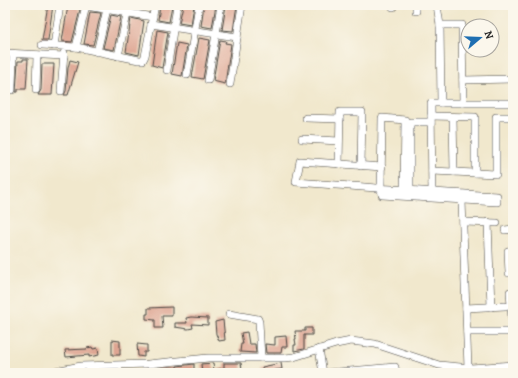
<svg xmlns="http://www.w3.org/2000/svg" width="518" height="378" font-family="Alegreya,serif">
<rect width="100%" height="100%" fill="#fbf7ec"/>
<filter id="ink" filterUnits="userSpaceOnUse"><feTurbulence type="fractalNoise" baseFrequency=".025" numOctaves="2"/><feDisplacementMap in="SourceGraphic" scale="8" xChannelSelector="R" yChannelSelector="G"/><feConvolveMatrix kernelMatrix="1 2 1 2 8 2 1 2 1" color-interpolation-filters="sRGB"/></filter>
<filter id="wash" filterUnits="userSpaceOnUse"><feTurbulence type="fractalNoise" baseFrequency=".012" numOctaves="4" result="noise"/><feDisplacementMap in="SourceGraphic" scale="16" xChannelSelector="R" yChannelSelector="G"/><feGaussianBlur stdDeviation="0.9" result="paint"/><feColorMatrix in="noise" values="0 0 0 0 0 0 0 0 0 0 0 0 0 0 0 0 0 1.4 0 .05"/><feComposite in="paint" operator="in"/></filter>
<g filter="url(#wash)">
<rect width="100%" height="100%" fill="#f1e8cd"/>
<g id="blocks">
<g fill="#dea592">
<path d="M48,5H53L48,40H42Z"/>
<path d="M160,5H172L169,22L158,20Z"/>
<path d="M183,5H194L191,25L179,23Z"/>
<path d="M204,5H216L212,28L201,26Z"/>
<path d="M226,5H237L233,31L222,30Z"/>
<path d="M68,6L76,7L80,10L72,42L62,41Z"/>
<path d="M90,12L101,13L93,45L84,44Z"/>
<path d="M111,15L121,17L114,50L103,48Z"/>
<path d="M131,18L144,21L139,55L126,52Z"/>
<path d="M157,30L168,32L162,68L152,65Z"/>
<path d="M199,38L210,40L203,79L192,77Z"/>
<path d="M220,40L226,41L225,43L231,44L225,84L213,81Z"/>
<path d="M177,43L187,45L182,76L172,74Z"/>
<path d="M23,59H28L26,89H18V92H16L18,61H23Z"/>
<path d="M70,60L78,62L68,95H64L66,91L68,68Z"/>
<path d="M42,64H54L52,95H38L41,90Z"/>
<path d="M172,307V316H162L163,328H155V320L146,319V314H148V308Z"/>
<path d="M191,317L208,318V325L192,324L193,328L188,329L175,327V323H187L186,318Z"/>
<path d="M223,320L225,340L219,341L216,334L215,322Z"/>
<path d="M305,328H312V335H304V349L294,351V345H296L295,339H296L295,331H305Z"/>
<path d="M247,332L249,344H255L256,353L240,352L241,344H243L241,333Z"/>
<path d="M286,336L287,347H282L281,353H266L265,344L275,345V337Z"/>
<path d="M112,340L120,341V355H112Z"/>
<path d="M137,344L147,345V352H144V357L138,356Z"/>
<path d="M92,347L93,349L98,348L99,355L89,357V355L66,357L65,350L87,349V348Z"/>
<path d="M213,363L214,370L224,368V363H241L242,369H231V373H202L201,364Z"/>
<path d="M281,363L282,369L275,370L276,373H263L262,367Z"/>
<path d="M194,364V373H177V370L166,373H155V369L169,367L177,368V366Z"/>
</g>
</g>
</g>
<g filter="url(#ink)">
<use href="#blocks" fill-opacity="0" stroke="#494743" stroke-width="1"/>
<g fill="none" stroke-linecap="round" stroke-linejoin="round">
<g stroke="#494743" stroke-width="8">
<g id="minor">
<path d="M80,5L153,17"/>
<path d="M437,5L440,25L441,103"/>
<path d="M393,7V5"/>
<path d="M416,11V5"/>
<path d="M151,24L237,37"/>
<path d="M440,25H462L463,103"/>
<path d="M42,45L76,47L139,60H143L145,56L155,5"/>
<path d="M54,46L60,5"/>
<path d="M76,47L86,6"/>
<path d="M97,52L107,9"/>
<path d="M5,53L64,56"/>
<path d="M118,56L129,5"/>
<path d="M167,70L177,5"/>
<path d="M187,75L199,5"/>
<path d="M208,80L221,5"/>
<path d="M463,80L513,79"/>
<path d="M230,84L242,5"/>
<path d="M12,90L13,54"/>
<path d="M36,90L37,55"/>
<path d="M61,91L64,53"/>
<path d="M431,116L475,117V173"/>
<path d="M453,117L454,172"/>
<path d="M306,118L340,119"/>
<path d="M302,139L339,141"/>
<path d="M339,164L340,112H362L361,166"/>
<path d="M382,167L300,161L296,182C363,187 430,192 497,196V202L382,195L381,189L382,118L405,120L404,190"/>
<path d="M432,171L496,174V117H513"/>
<path d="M410,195V122H431"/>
<path d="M432,196L431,103H513"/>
<path d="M462,201L468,368"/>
<path d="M463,222L497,223"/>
<path d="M488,222L491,307"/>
<path d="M505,230L513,229"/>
<path d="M513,250L508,251L509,273H513"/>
<path d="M513,292H510L513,334"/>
<path d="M466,308L505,306"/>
<path d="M229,314L258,319L259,322L261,358"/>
<path d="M467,332H508"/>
<path d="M319,349L323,373"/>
<path d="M45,373L81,366L148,364L208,358H285L294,357L336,344L351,341L375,344L439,365L471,368L513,365"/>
<path d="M327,373L395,367L396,373"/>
</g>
</g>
<use href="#minor" stroke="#fff" stroke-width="7"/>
</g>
</g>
<rect width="518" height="378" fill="none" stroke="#fbf7ec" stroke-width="20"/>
<g transform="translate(480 38) rotate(71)"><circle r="19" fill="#fbf7ec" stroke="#a8a59f"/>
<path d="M0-3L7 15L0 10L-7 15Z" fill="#1f6fb2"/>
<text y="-6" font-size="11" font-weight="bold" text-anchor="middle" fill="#2b2b2b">N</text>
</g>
</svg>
